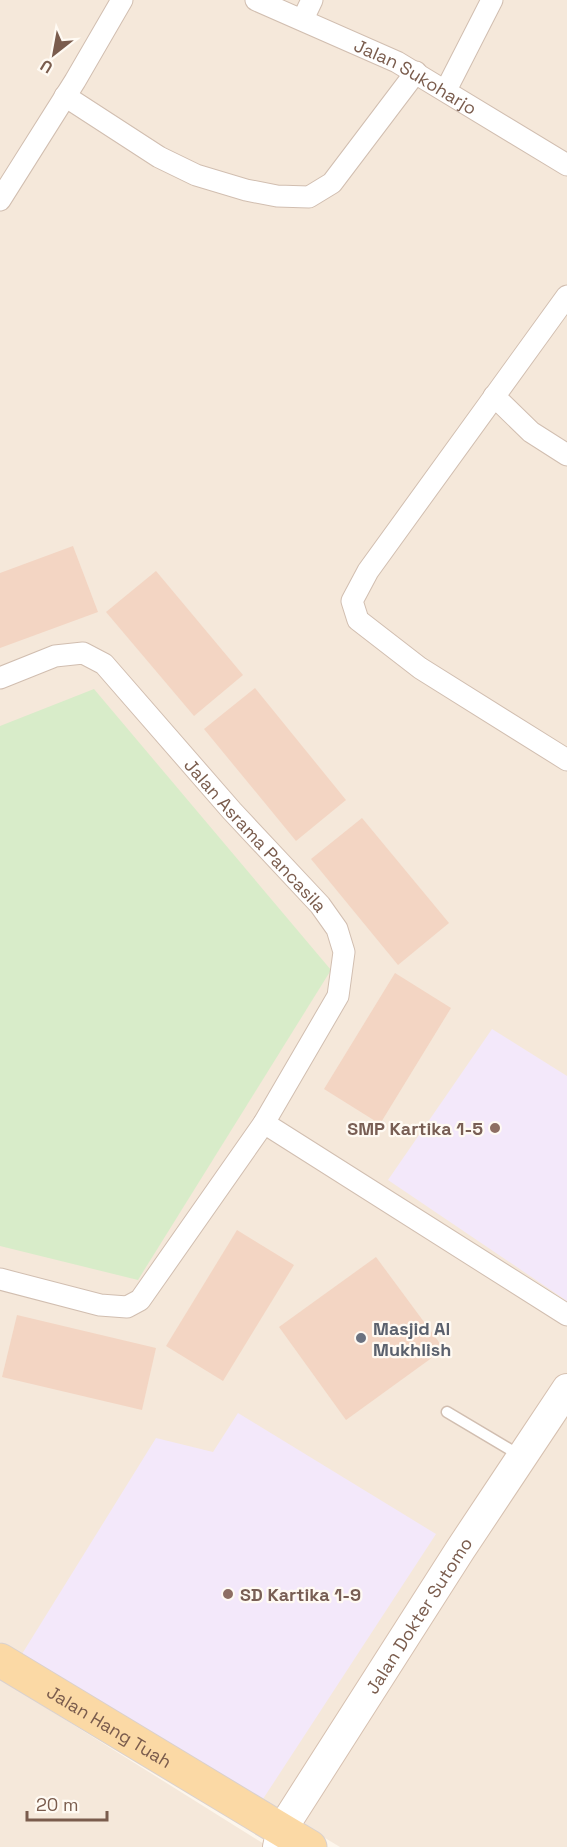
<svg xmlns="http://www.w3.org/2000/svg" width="567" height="1847" font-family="'Space Grotesk',sans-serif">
<rect width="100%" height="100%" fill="#fdf6ec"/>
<g fill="#f5e8da">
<path d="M0,0H567V1847H340L0,1642Z"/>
<path d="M0,1679L269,1847H0Z"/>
</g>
<g fill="#f3e8fa">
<path d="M492,1029L567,1076V1301L388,1180Z"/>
<path d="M238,1413L436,1534L263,1799L22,1654L156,1438L213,1452Z"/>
</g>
<path fill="#d8ecc9" d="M94,689L331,970L138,1280L0,1246V726Z"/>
<g fill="#f3d5c3">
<path d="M73,546L98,612L0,648V573Z"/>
<path d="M156,571L243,675L194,716L106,612Z"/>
<path d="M255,688L346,800L296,841L204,729Z"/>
<path d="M362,818L449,923L398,965L311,859Z"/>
<path d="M395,973L451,1008L380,1124L324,1089Z"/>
<path d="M237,1230L294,1265L223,1381L166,1346Z"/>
<path d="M376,1257L444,1349L346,1420L279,1327Z"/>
<path d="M17,1315L156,1348L142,1410L2,1377Z"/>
</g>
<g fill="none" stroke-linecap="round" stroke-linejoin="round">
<g stroke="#d1beb0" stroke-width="13">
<path id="lane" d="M447,1412L521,1456"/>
</g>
<g stroke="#d1beb0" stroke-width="23">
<g id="street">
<path id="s1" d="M256,0L397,62L567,165"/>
<path d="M303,19L312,0"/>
<path d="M446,90L492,0"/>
<path d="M65,96L159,157L196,175L246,190L277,196L309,197L332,183L416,72"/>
<path d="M0,200L75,81L122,0"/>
<path d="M567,296L368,571L352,601L358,620L420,668L567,760"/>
<path d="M494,396L531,432L567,455"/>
<path id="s2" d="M0,678L55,656L83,653L104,664L232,811L320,905L337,929L344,952L338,996L264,1123L140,1300L127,1307L100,1305L0,1279"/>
<path d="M264,1123L567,1315"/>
</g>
</g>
<g stroke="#d6c0b0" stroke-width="32">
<g id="secondary">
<path id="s3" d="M278,1847L282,1829L460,1550L567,1389"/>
</g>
</g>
<g stroke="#dad1cd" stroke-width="35">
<g id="primary">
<path id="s4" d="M0,1660L310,1847"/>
</g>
</g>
<use href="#lane" stroke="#fff" stroke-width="10"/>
<use href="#street" stroke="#fff" stroke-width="21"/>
<use href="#secondary" stroke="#fff" stroke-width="30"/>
<use href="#primary" stroke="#fbd9a5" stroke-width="33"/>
</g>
<g fill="#8d6e63" stroke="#fffaf3" stroke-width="2">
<circle cx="495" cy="1128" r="6"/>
<circle cx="228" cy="1594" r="6"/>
</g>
<circle fill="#6b7280" stroke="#fffaf3" stroke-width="2" cx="361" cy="1338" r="6"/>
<g text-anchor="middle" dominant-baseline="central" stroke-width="4.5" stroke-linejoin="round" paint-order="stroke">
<g font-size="18" fill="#7a5c4d" stroke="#fffaf3">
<text stroke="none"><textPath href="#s1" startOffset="177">Jalan Sukoharjo</textPath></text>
<text stroke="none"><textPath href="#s2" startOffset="340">Jalan Asrama Pancasila</textPath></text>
<text stroke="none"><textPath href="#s3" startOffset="272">Jalan Dokter Sutomo</textPath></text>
<text stroke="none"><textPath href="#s4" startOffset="128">Jalan Hang Tuah</textPath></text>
</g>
<g font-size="18" font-weight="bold" fill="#785e54" stroke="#fffaf3" text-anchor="end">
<text x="483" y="1128">SMP Kartika 1-5</text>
<text x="240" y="1594" text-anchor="start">SD Kartika 1-9</text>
</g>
<g font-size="18" font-weight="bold" fill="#5b616d" stroke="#fffaf3" text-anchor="start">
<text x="373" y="1328">Masjid Al<tspan x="373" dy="21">Mukhlish</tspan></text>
</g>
</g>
<g transform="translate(54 54) rotate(211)" stroke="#fffaf3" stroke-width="4.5" paint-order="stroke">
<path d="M0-4.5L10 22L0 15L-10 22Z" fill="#7a5c4d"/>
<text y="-9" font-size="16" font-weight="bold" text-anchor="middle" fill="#7a5c4d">U</text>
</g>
<path d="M27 1811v9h80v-9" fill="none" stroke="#7a5c4d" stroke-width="3"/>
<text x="36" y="1811" font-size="18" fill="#7a5c4d" stroke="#fffaf3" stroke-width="4.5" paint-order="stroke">20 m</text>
</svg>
